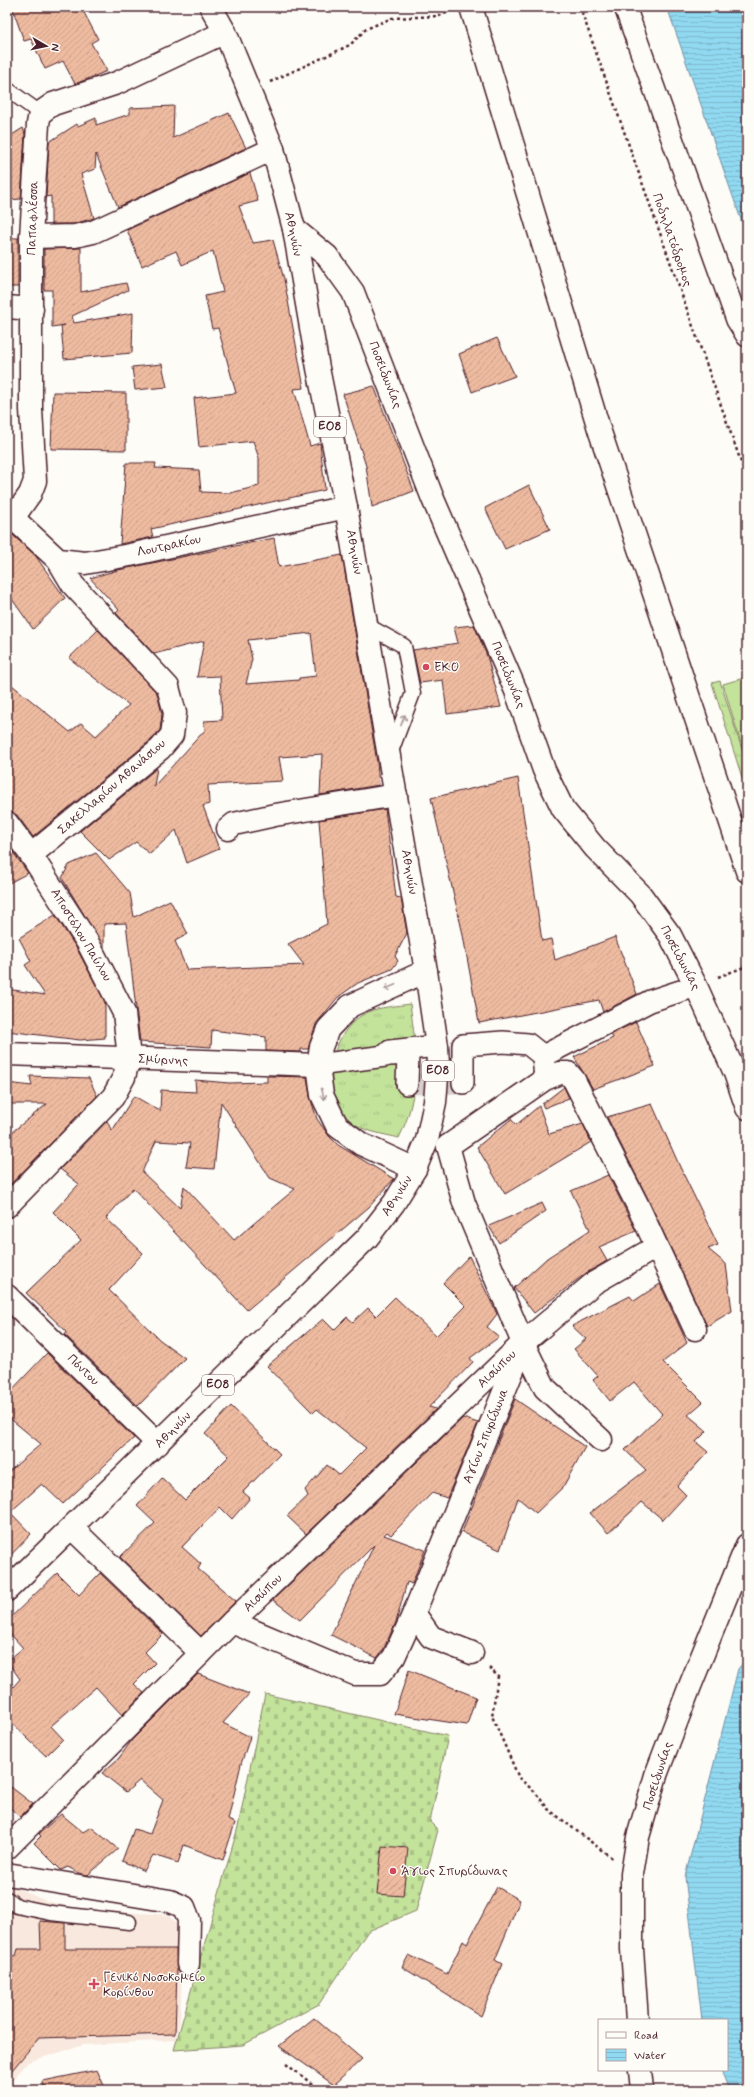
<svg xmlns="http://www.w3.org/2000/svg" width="754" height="2097" font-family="Mynerve,sans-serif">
<defs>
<pattern id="grass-tufts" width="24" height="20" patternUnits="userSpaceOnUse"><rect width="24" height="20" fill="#c3e39b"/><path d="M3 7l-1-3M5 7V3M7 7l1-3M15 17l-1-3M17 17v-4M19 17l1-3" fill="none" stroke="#a9c286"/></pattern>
<pattern id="cemetery-stones" width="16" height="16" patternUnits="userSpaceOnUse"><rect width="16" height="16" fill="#c3e39b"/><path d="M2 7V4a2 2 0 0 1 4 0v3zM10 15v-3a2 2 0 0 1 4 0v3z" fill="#a9c286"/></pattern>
<pattern id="water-rules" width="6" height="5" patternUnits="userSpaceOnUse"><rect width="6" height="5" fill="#90d9f1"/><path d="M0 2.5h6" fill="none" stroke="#7ebacf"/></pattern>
<pattern id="building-hatch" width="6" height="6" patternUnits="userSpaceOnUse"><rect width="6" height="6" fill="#eebba0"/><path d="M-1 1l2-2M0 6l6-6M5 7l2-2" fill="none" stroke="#cea08a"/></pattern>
</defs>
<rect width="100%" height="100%" fill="#fdfcf7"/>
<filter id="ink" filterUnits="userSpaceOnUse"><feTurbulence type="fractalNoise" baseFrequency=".025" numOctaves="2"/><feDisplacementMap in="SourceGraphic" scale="8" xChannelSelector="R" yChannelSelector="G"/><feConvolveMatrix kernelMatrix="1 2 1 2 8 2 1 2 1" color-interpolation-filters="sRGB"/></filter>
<g filter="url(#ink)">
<path fill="#f8e8dd" d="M7,1882L21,1890L46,1901L80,1909L168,1915L177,1924L183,1946L180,2022L175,2040L83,2045L28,2062L7,2086Z"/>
<g fill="url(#grass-tufts)" stroke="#868163">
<path d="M720,681L747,765L746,790L712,683Z"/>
<path d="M410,1004C417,1052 421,1093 399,1138C384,1134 363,1132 351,1121C318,1092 329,1030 368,1012C378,1007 398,1006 410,1004Z"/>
</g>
<path fill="url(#cemetery-stones)" stroke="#868163" d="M265,1694L448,1736L430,1822L438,1830L416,1911L368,1931L319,2004L243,2045L174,2050L238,1827Z"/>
<path fill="#c3e39b" stroke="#868163" d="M747,677V763L723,684Z"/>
<g fill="url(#water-rules)" stroke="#748fa2">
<path d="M667,7H747V237Z"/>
<path d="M747,1658V2090H729L721,2070H727V2020H702L685,1877L738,1669Z"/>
</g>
<g fill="url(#building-hatch)" stroke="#4a1f2b" fill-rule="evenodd">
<path d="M12,7H81L98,39L91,43L107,71L75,84L63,61L45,69L31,39L24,41Z"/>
<path d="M174,106L173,138L229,113L246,148L118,207L96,154L95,169L81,174L94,218L73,224H51V196L46,197L49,142L77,124L78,126L96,118V125L130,114V108Z"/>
<path d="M23,128L25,134L21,199L7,200V138Z"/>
<path d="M250,173L258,201L239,206L253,243L273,240L284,279L304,388L294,389L310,446L320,443L325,490L151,529L153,537L120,544L126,463H156L155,468L199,470L201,492L230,493L259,486V458L253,441L199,447L194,398L236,393L218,328L212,329L205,296L223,292L213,251L182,265L176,251L142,266L127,230Z"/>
<rect x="7" y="238" width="11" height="49"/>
<path d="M81,248V292L126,283L128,290L72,316L74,323L133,313L132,353L64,359L61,326L65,325L52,327V290H44V249Z"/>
<path d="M497,338L515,376L472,392L459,354Z"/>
<path d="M162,364L167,387L135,390L132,367Z"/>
<path d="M374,386L414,491L372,507L366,466L343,394Z"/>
<path d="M53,392L126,393V450L51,449Z"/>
<path d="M529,485L550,529L505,549L485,508Z"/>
<path d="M7,530L35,555L65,598L33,629L7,592Z"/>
<path d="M274,538L279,567L342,555L377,762L379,785L320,795L322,754L279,757L283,781L208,785L209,804L203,806L219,849L187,863L176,830L150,854L136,842L109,860L80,831L157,768L154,786L205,730L204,721L222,720L220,676L197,677L204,641L154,654L116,613L119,610L90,578L118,570ZM311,633L316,676L299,678V680L246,684L252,659L248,640Z"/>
<path d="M474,625L487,656L501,707L447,714L443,680L420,683L413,650L458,643L454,627Z"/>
<path d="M98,630L157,693L162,714L160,730L151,740L33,837L17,815L7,811V681L70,732L81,723L96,736L129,705L69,658Z"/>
<path d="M518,778L542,941L551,939L555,960L615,937L637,994L603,1012L599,1000L479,1023L462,930L431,798Z"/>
<path d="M385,809L396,897L401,898L407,933L395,956L398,961L392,969L358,983L338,997L316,1024L308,1049H301V1052L266,1051V1037L212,1030L211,1047L140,1042L126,923L104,924V948L62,878L69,865L96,853L130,893L134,917L170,900L188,934L175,941L187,970L304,965L288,944L327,924L319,820Z"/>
<path d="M7,844L28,873L7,884Z"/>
<path d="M55,915L77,949L105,1002V1038L80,1040L7,1031V989L45,995L25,965L31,961L19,938Z"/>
<path d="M636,1022L655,1066L593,1089L574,1057L613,1038L611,1034Z"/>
<path d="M30,1076L89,1078L97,1096L7,1188V1136L47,1104H7V1083L32,1086Z"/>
<path d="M267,1076L307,1077L310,1097L317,1119L329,1136L338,1145L394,1179L369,1207L247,1310L133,1188L106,1218L143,1253L109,1290L160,1340L185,1358L138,1406L65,1335L67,1332L26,1293L81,1240L53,1212L79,1184L60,1169L107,1121L112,1131L134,1096L160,1111L161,1090L196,1092L195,1080L229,1083L267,1082ZM221,1102L270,1178L295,1189L234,1240L184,1186L180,1208L142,1172L156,1141L190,1143L186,1167L214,1169Z"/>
<path d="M564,1087L569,1098L544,1108L542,1104Z"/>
<path d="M652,1104L680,1167L718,1245L708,1249L726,1264L732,1311L707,1326L648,1199L607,1117Z"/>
<path d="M539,1106L549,1134L583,1124L591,1142L505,1194L477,1147L511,1119L516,1125Z"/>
<path d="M608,1175L636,1231L599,1247L607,1261L586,1273L534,1313L514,1288L547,1258L590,1230L571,1191Z"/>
<path d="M542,1203L546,1211L499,1243L489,1226Z"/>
<path d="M469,1256L497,1314L487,1327L499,1337L470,1358L473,1362L429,1407L436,1409L306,1534L287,1516L308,1496L305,1490L327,1465L339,1475L366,1448L317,1409L313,1413L267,1366L323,1319L334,1330L347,1317L353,1322L368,1308L376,1316L395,1297L436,1336L466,1306L443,1283Z"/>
<path d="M660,1284L687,1343L663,1362L703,1402L688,1415L707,1431L696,1442L708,1452L677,1486L686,1495L663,1520L642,1502L608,1533L590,1513L646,1470L625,1450L662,1414L634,1382L610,1401L593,1380L598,1376L574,1349L586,1339L572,1326L630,1296L634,1301Z"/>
<path d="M47,1353L134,1438L63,1504L42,1484L10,1512L31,1534L7,1559V1473L41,1444L7,1416V1395Z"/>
<path d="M515,1399L585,1447L563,1487L536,1513L518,1498L500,1550L462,1532Z"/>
<path d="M231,1406L280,1454L243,1492L250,1498L232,1519L220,1507L182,1547L201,1564L198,1569L236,1601L201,1636L120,1557L155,1523L137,1506L162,1478L185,1500L229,1456L205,1434Z"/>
<path d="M463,1418L478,1423L447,1498L432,1493L391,1535L387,1532L384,1535L425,1550L412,1584L407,1582L396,1622L383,1650L377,1658L331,1635L374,1545L300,1620L273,1600Z"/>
<path d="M57,1573L79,1595L100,1573L163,1634L145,1652L155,1663L134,1684L144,1693L122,1715L96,1687L51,1726L63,1739L46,1756L7,1719V1694L20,1679L7,1661L23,1648L7,1630V1621Z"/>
<path d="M409,1670L476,1697L467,1725L394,1714Z"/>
<path d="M198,1674L249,1694L223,1723L250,1737L241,1764L228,1820L235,1823L223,1860L184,1845L178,1863L153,1855L144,1871L122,1861L134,1829L150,1834L163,1800L140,1780L126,1792L102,1773L119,1758L132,1740Z"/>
<path d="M7,1784L33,1804L20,1817L7,1805Z"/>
<path d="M61,1814L83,1832L91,1827L118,1849L88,1875L79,1873L68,1867L61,1870L34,1843L41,1836L39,1834Z"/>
<path d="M382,1846L408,1848L403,1896L377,1894Z"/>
<path d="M497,1887L520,1900L495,1960L502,1964L481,2016L402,1967L409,1955L447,1974L463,1941L467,1944Z"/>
<path d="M40,1921L65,1923V1949H176L177,1970L175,2034L39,2038L7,2076V1955L16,1956L18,1949H41Z"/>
<path d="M314,2018L362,2059L334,2085L279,2046Z"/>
<path d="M97,2070L106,2090H44L43,2081Z"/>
</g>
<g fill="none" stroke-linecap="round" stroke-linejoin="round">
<path stroke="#d9d0ce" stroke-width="21" stroke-dasharray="21 10" stroke-linecap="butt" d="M407,1084L463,1083"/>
<g stroke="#4a1f2b" stroke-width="17">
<g id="service">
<path d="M7,89L40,113"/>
<path d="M366,625L404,646L413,693L390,754"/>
<path d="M7,1899L17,1906L51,1913L129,1922"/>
</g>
</g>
<g stroke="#4a1f2b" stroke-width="24">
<g id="pedestrian">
<path d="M625,7L737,320L747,336"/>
<path d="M390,1055L408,1054L407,1084"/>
<path d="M318,1065L385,1056L390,1051L437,1046"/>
<path d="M545,1079L543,1056L650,1001L696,986"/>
<path d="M463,1083V1045L503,1042L528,1044L543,1056"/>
</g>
</g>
<g stroke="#4a1f2b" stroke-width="25">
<g id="minor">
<path d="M31,237L75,236L93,232L273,149"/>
<path d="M7,307L32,309"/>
<path d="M7,515L13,518L58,560L85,563L130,555L346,507"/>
<path d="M13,518L30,494L35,481L31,409V237L38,124L40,113L53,104L117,83L225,32"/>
<path d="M7,823L31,855L88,943L124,1013L129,1058L124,1077L113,1097L7,1206"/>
<path d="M228,829L234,824L275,815L396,795"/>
<path d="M31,855L160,749L172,735L175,713L168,687L73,585L58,560"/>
<path d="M7,1054L318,1065"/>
<path d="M448,1146L545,1079L560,1073H568L574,1080L637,1204L695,1329"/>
<path d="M448,1146L464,1203L523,1343L545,1388L601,1440"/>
<path d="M415,1169L361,1144L337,1126L322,1095L318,1065L321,1047L328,1029L350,1006L426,971"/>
<path d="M7,1296L158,1444"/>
<path d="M72,1528L201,1653"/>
<path d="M414,1613L431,1637L472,1653"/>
<path d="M232,1622L355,1674H380L394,1657L414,1613L521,1350"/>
<path d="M7,1848L232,1622L523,1343L594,1283L656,1247"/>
<path d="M7,1874L170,1901L184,1907L189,1920L188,1964"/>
</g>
</g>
<g stroke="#4a1f2b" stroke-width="25">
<g id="tertiary">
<path d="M471,7L600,432L747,871"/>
<path d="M294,229L327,256L353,292L433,499L516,691L544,770L563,809L595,848L640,894L670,935L696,986L735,1073L747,1108"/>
<path d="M637,2020L632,1949V1874L638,1837L656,1775L690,1686L747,1545"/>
<path d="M640,2070L642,2090"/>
</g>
</g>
<g stroke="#4a1f2b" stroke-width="25">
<path id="primary" d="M7,1590L367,1238L394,1203L415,1169L427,1140L435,1102L438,1065L437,1046L426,971L346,507L318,368L294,229L273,149L225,32L211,7"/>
</g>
<g stroke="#4a1f2b" stroke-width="2.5" stroke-dasharray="3 3" stroke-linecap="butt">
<path d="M580,7L747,479"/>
<path d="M270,82L350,45L366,29L392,18L439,16L449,12"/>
<path d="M718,977L747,966"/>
<path d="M489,1668L498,1676L492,1716L519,1778L535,1792L548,1809L612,1858"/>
<path d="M286,2064L320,2090"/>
</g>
<use href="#service" stroke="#fdfcf7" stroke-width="14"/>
<use href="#pedestrian" stroke="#fdfcf7" stroke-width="21"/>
<use href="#minor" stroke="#fdfcf7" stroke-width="22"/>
<use href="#tertiary" stroke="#fdfcf7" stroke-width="22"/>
<use href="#primary" stroke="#fdfcf7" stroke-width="22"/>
</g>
<defs><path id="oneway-shaft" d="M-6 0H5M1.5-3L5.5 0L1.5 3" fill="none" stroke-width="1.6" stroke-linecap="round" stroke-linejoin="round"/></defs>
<g stroke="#ac999b">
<use href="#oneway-shaft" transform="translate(403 720) rotate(-69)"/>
<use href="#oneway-shaft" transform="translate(390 987) rotate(157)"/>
<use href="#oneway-shaft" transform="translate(323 1094) rotate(75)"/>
</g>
</g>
<g fill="#d1495b" stroke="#fdfcf7" stroke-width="1.5">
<circle cx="426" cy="667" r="4"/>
<circle cx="393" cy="1871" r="4"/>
<path d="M92 1978h4v4h4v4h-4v4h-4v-4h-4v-4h4z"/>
</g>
<g text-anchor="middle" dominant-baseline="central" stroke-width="3" stroke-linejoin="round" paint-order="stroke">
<g fill="#fdfcf7" stroke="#806168" stroke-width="1">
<rect x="314" y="417" width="32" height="20" rx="3"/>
<rect x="422" y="1061" width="32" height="20" rx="3"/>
<rect x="202" y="1375" width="32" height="20" rx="3"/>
</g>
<g font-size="12" font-weight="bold" fill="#4a1f2b">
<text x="330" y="427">ΕΟ8</text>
<text x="438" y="1071">ΕΟ8</text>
<text x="218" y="1385">ΕΟ8</text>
</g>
<g font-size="13" fill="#4a1f2b" stroke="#fdfcf7">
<text transform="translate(33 218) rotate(-88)">Παπαφλέσσα</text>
<text transform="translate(293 234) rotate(78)">Αθηνών</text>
<text transform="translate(672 240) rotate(71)">Ποδηλατόδρομος</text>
<text transform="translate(385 375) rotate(69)">Ποσειδωνίας</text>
<text transform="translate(169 546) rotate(-12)">Λουτρακίου</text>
<text transform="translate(354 552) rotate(80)">Αθηνών</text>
<text transform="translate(508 675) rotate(68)">Ποσειδωνίας</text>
<text transform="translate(112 787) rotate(-41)">Σακελλαρίου Αθανάσιου</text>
<text transform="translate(409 872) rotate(80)">Αθηνών</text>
<text transform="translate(81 935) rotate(59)">Αποστόλου Παύλου</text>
<text transform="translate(680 958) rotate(62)">Ποσειδωνίας</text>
<text transform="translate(163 1060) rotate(2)">Σμύρνης</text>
<text transform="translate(397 1196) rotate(-57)">Αθηνών</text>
<text transform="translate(497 1369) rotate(-44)">Αισώπου</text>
<text transform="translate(83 1370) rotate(44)">Πόντου</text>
<text transform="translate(173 1430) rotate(-45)">Αθηνών</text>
<text transform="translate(486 1436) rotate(-68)">Αγίου Σπυρίδωνα</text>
<text transform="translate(263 1593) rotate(-44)">Αισώπου</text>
<text transform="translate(658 1776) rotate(-72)">Ποσειδωνίας</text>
</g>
<g font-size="13" fill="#4a1f2b" stroke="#fdfcf7" text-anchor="start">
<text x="434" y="667">EKO</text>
<text x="401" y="1871">Άγιος Σπυρίδωνας</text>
<text x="103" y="1977">Γενικό Νοσοκομείο<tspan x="103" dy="15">Κορίνθου</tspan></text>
</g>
</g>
<rect width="754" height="2097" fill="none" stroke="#fdfcf7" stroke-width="24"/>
<rect x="12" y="12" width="730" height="2073" fill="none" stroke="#4a1f2b" stroke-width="1.5" filter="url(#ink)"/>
<rect x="598" y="2019" width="130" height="52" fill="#fdfcf7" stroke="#b5a4a5"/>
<rect x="606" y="2032" width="20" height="6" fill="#fdfcf7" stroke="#b5a4a5"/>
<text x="634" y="2039" font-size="12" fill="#4a1f2b">Road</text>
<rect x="606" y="2049" width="20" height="12" fill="url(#water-rules)" stroke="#b5a4a5"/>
<text x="634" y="2059" font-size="12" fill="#4a1f2b">Water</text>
<g transform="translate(46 46) rotate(99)" stroke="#fdfcf7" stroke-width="3" paint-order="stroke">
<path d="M0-3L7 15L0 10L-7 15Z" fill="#4a1f2b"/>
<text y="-6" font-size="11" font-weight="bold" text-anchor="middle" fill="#4a1f2b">N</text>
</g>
</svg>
